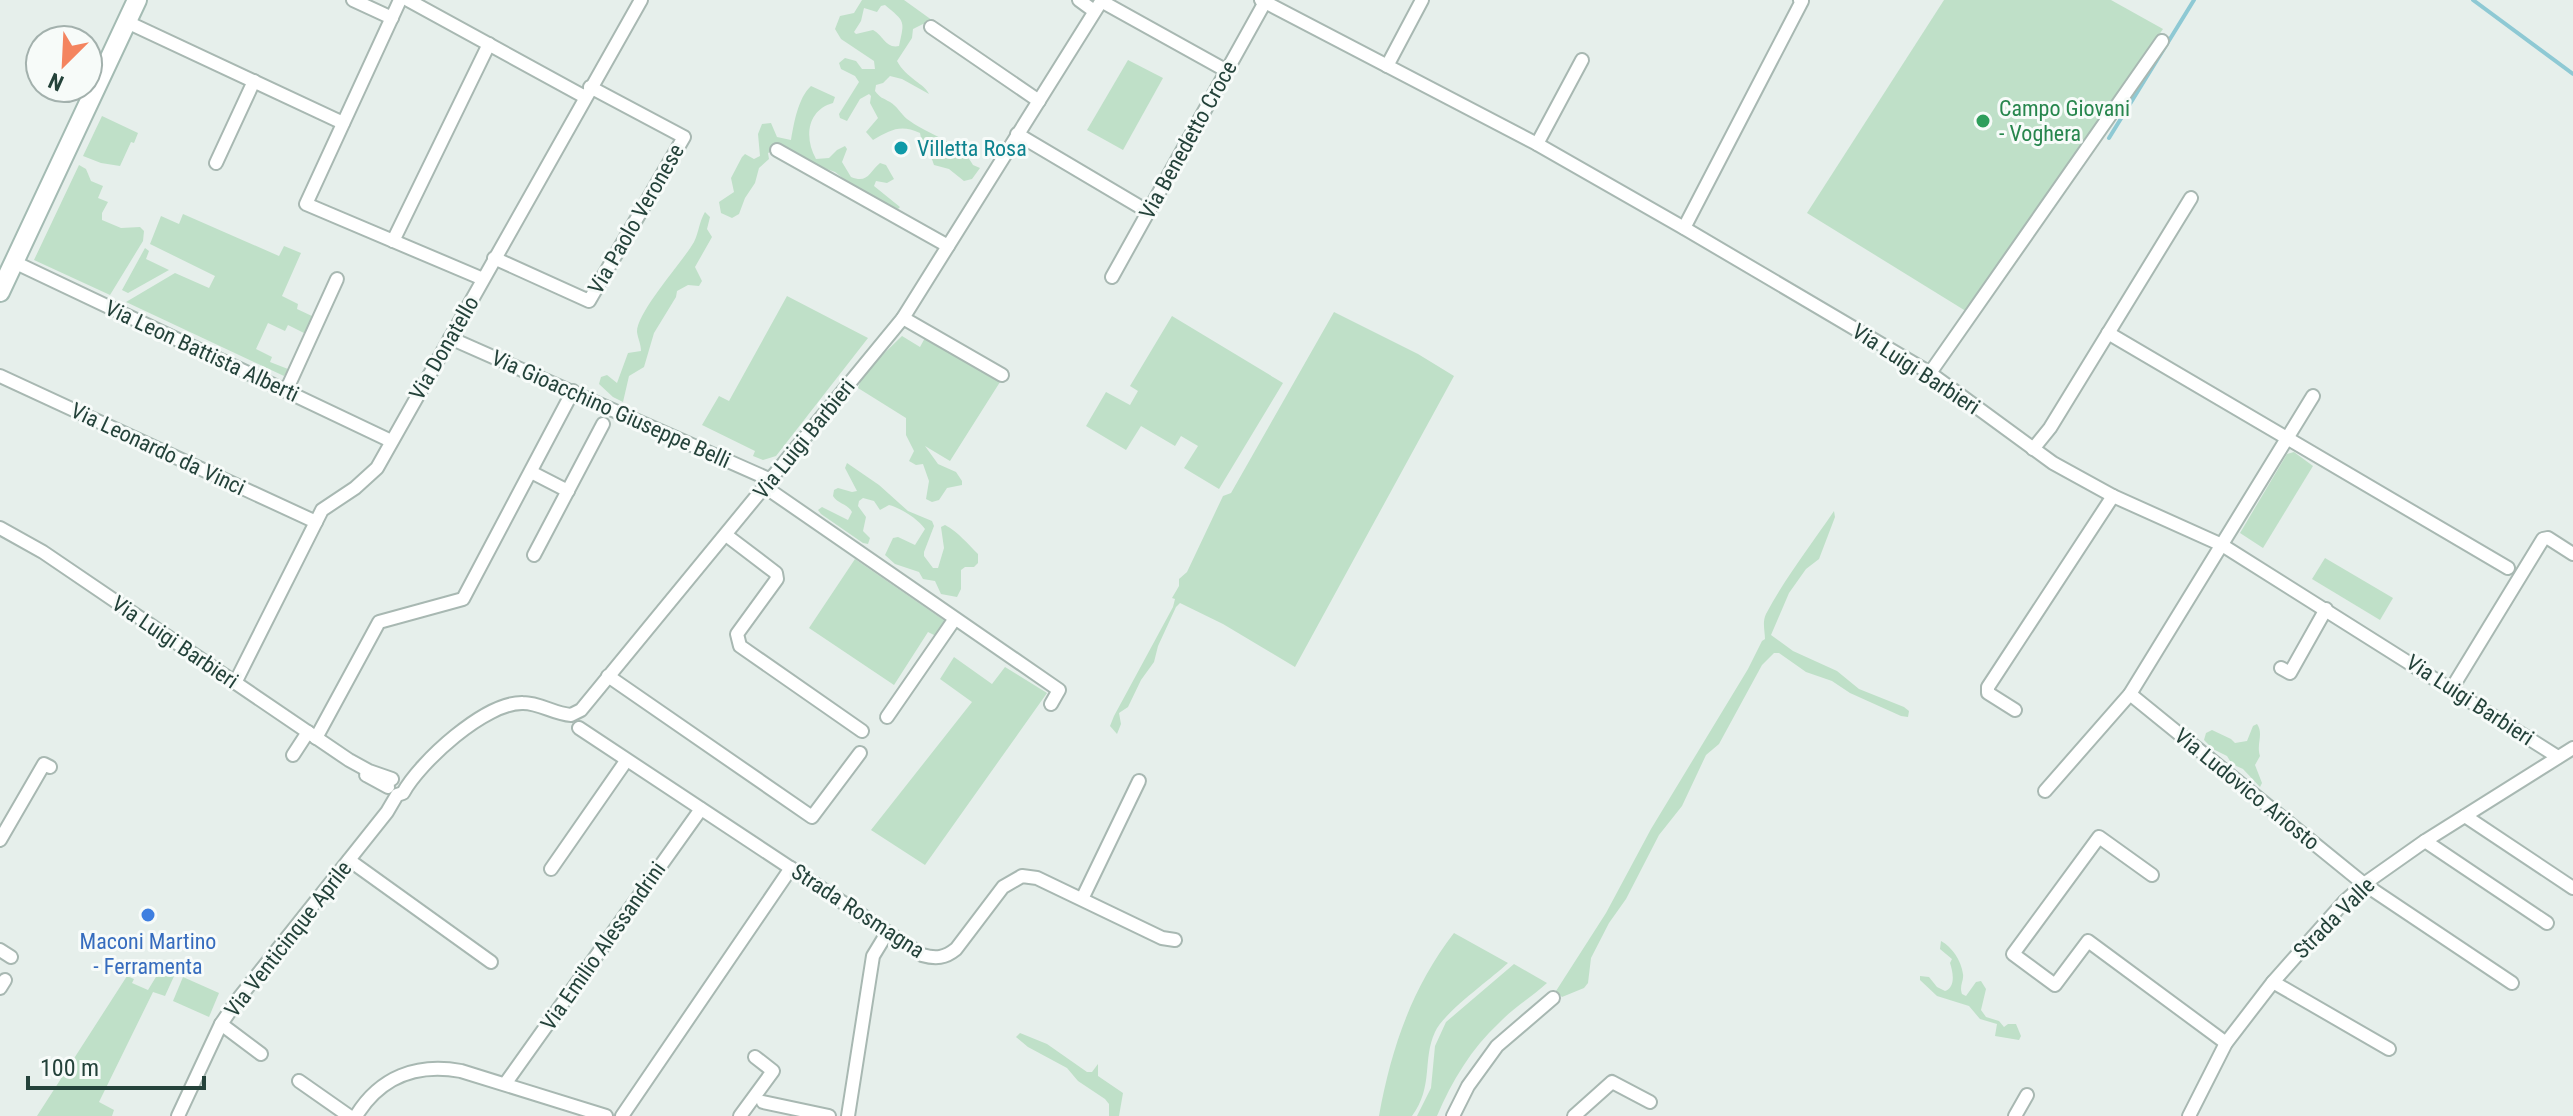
<svg xmlns="http://www.w3.org/2000/svg" width="2573" height="1116" font-family="'Roboto Condensed',sans-serif">
<rect width="100%" height="100%" fill="#e6efeb"/>
<g fill="#bfe0c8" fill-rule="evenodd">
<path d="M862,0H904L936,23V26L923,24L913,29L912,38L897,61C906,78 925,84 929,94L902,79L890,76L883,83L876,85L875,91C880,98 883,98 890,102C897,106 901,114 907,119C925,133 963,144 973,165L980,168L972,179L964,181L949,169L934,165L929,151L923,148L920,133C900,124 891,130 873,140L866,132L878,118L870,103L871,96L869,94L860,99L847,121L840,118L839,114L859,82L855,76L841,69L839,63L845,58L856,61L862,69H875L874,61L841,39L835,29L840,16L854,13ZM885,5C905,22 905,20 899,46C886,49 883,35 873,30L856,34L854,32L861,21L864,8L877,12L881,6Z"/>
<path d="M1944,0H2111L2163,29L1969,313L1807,213Z"/>
<path d="M1128,60L1163,78L1123,150L1087,130Z"/>
<path d="M811,86L835,97L833,103C807,110 804,138 816,159L829,158L837,150L845,146L847,149L842,162L851,177C868,184 869,172 880,163L886,165L894,179L887,183L876,181L874,186L900,207L898,209L859,191L835,172L810,163L777,144L774,150L768,153L769,159L759,168L755,183L745,198L739,214L732,218L721,213L719,202L734,192L731,178L742,157L745,154L754,159L760,156L758,134L762,124L771,123L777,137L791,140C794,123 798,98 811,86Z"/>
<path d="M102,116L138,133L134,143L131,142L120,166L101,163L83,156Z"/>
<path d="M79,165L86,169L91,181L103,186L98,198L108,202L102,213V220L121,228L140,227L144,231L143,241L110,295L34,260Z"/>
<path d="M705,212L710,217L707,229L712,237L695,267L702,281L699,286L688,285L677,291L676,297L654,333L644,367L629,376L623,402L613,397L599,384L601,377L607,375L617,383L628,353L641,351C641,344 638,339 637,332C636,313 684,260 694,242C699,232 699,222 705,212Z"/>
<path d="M183,214L279,256L284,246L301,253L282,296L298,304L297,309L314,317L306,334L288,325L285,331L268,323L256,349L272,357L270,362L288,369L284,376L126,302L175,273L209,288L215,276L150,244L161,216L179,224Z"/>
<path d="M145,248L149,251L146,259L169,270L128,293L122,290Z"/>
<path d="M787,296L868,338L776,456L763,460L753,456L755,451L702,425L719,396L729,401Z"/>
<path d="M1334,312L1418,354L1454,376L1295,667L1223,624L1180,603L1176,607L1158,646L1154,662L1141,680L1128,707L1119,713L1121,724L1117,734L1110,726L1114,716L1173,607L1175,599L1172,598L1179,586V579L1187,572L1223,496L1231,493Z"/>
<path d="M1172,316L1283,383L1219,489L1184,468L1198,446L1181,436L1175,446L1141,426L1126,450L1086,426L1106,392L1130,405L1138,391L1130,386Z"/>
<path d="M902,336L920,347L926,336L1000,382L950,461L925,446L938,464L956,472L962,481V485L947,488L939,500L932,502L926,499L929,481L923,464L916,465L909,461L914,451L906,435V418L858,388L863,374Z"/>
<path d="M2294,452L2313,466L2263,548L2240,533L2287,454Z"/>
<path d="M847,463L879,485L908,511L932,521L934,526L924,552V556L933,568H938L944,548L941,527L945,525C958,532 968,544 978,554V563L974,567H965L961,570V589L957,597L941,594L935,581L923,579L919,572L895,564L885,555L893,538L898,537L915,545L925,529C918,519 901,508 889,505L880,510L874,501L863,498L859,501L858,506L866,517L863,531L870,538L868,544L863,543L821,514L818,510L822,507L848,520L852,512C848,504 838,504 833,496L834,490L838,488L852,492L857,491L845,468Z"/>
<path d="M1834,511L1835,517L1819,559L1806,569L1789,593L1771,635L1793,651L1837,671L1859,689L1904,707L1909,711L1908,717L1901,716L1850,693L1832,681L1806,672L1779,653H1774L1762,665L1719,744L1706,755L1682,806L1659,835L1626,899L1609,923L1591,958L1588,983L1584,988L1562,997L1556,991L1606,913L1651,829L1748,669L1762,641L1765,639C1765,631 1762,622 1766,614C1785,578 1811,545 1834,511Z"/>
<path d="M2325,558L2393,598L2380,620L2312,579Z"/>
<path d="M855,559L945,621L936,636L928,632L894,685L809,628Z"/>
<path d="M954,657L992,684L1005,667L1047,693L925,865L871,830L972,702L940,679Z"/>
<path d="M2257,724C2264,734 2256,744 2260,756L2255,765L2262,783L2260,787L2243,769L2232,764L2227,756L2213,749L2204,740L2206,733L2212,730L2231,739L2235,743L2247,741L2253,726Z"/>
<path d="M1454,933L1508,963C1490,980 1444,1012 1435,1032C1422,1060 1434,1086 1412,1116H1379C1391,1049 1412,987 1454,933Z"/>
<path d="M1941,941C1952,947 1961,960 1963,974C1964,982 1959,985 1962,994L1966,996L1976,982L1981,981L1986,989L1981,1010L1986,1017L1999,1021L2004,1027L2008,1024H2016L2021,1036L2019,1040L1995,1036L1997,1024L1980,1019L1969,1006L1937,996L1920,980V976L1929,977L1937,987L1945,991C1956,987 1953,972 1950,963L1952,959L1940,949Z"/>
<path d="M1514,964L1547,983C1532,997 1513,1008 1499,1023C1471,1049 1452,1081 1437,1116H1417L1431,1088L1435,1046L1446,1022Z"/>
<path d="M162,967L175,974L165,996L153,992L99,1102L114,1110L112,1116H37L127,976L134,979L132,983L148,990Z"/>
<path d="M183,977L219,993L209,1017L173,1001Z"/>
<path d="M1020,1033L1047,1044L1087,1072H1092L1098,1064V1076L1123,1093L1119,1116H1109V1104L1105,1099L1078,1081L1067,1068L1028,1047L1016,1037Z"/>
</g>
<g fill="none" stroke-linecap="round" stroke-linejoin="round">
<g stroke="#8ec9d4" stroke-width="4">
<path d="M2473,0L2573,74"/>
<path d="M2109,138L2194,0"/>
</g>
<g stroke="#a8b8b2" stroke-width="16">
<g id="minor">
<path d="M353,0L392,18"/>
<path d="M400,0L306,204L483,279"/>
<path d="M408,0L585,97"/>
<path d="M1079,0L1094,11"/>
<path d="M1261,0L1537,144L1684,228L1930,373L2053,463L2113,496L2222,545L2558,757"/>
<path d="M1101,1L1227,71"/>
<path d="M127,22L343,123"/>
<path d="M931,27L1039,101"/>
<path d="M1387,66L1422,0"/>
<path d="M1017,134L1147,211"/>
<path d="M1537,144L1582,60"/>
<path d="M777,150L948,246"/>
<path d="M216,163L254,81"/>
<path d="M1684,228L1802,1L1800,0"/>
<path d="M393,241L489,44"/>
<path d="M494,258L589,301L684,137L590,87"/>
<path d="M14,262L391,441"/>
<path d="M1112,277L1265,2"/>
<path d="M903,318L1002,375"/>
<path d="M2108,333L2508,568"/>
<path d="M450,338L771,480"/>
<path d="M1930,373L2162,41"/>
<path d="M0,376L316,522"/>
<path d="M286,391L337,279"/>
<path d="M2033,449L2050,428L2191,198"/>
<path d="M531,472L568,491"/>
<path d="M765,487L1059,690L1051,704"/>
<path d="M0,528L43,552L349,760L369,771L392,779"/>
<path d="M726,535L776,573L777,579L737,634L740,646L862,731"/>
<path d="M534,555L603,424"/>
<path d="M2281,668L2290,673L2326,609"/>
<path d="M608,676L812,817L860,753"/>
<path d="M235,683L322,510L355,488L377,468L641,0"/>
<path d="M2452,688L2543,539L2548,538L2573,554"/>
<path d="M2130,694L2364,884L2512,983"/>
<path d="M2015,710L1988,693V687L2113,496"/>
<path d="M887,717L954,620"/>
<path d="M579,728L922,955C936,959 945,958 956,949L1003,887L1022,876L1037,878L1162,938L1175,940"/>
<path d="M316,738L379,622L463,599L573,391"/>
<path d="M293,755L308,732"/>
<path d="M366,775L388,787"/>
<path d="M2045,791L2130,694L2313,396"/>
<path d="M2465,816L2573,888"/>
<path d="M0,840L44,764L50,767"/>
<path d="M2425,841L2547,923"/>
<path d="M349,860L491,962"/>
<path d="M551,869L626,761"/>
<path d="M2152,875L2099,837L2013,954L2055,985L2088,941L2226,1043"/>
<path d="M1082,899L1139,781"/>
<path d="M0,950L11,957"/>
<path d="M2273,982L2389,1049"/>
<path d="M0,988L5,980"/>
<path d="M221,1024L261,1054"/>
<path d="M299,1081L349,1116"/>
<path d="M505,1084L701,809"/>
<path d="M763,1102L829,1116"/>
<path d="M178,1116L221,1024L239,998L387,812L397,795L403,793C420,762 485,702 523,703C540,703 554,714 571,715L581,710L903,318L1102,0"/>
<path d="M356,1116C380,1077 417,1063 461,1071L606,1116"/>
<path d="M622,1116L791,868"/>
<path d="M740,1116L773,1071L755,1057"/>
<path d="M848,1116L873,956L887,933"/>
<path d="M1453,1116L1468,1086L1497,1046L1553,998"/>
<path d="M1574,1116L1612,1082L1650,1102"/>
<path d="M2015,1116L2027,1095"/>
<path d="M2189,1116L2226,1043L2273,982L2344,902L2364,884L2425,841L2573,748"/>
</g>
</g>
<g stroke="#a4bbb3" stroke-width="22">
<path id="secondary" d="M0,292L137,0"/>
</g>
<use href="#minor" stroke="#fff" stroke-width="12"/>
<use href="#secondary" stroke="#fff" stroke-width="18"/>
</g>
<circle fill="#2e9e5b" stroke="#f7fbf9" stroke-width="3" cx="1983" cy="121" r="8"/>
<circle fill="#0f9aa8" stroke="#f7fbf9" stroke-width="3" cx="901" cy="148" r="8"/>
<circle fill="#3f7fe0" stroke="#f7fbf9" stroke-width="3" cx="148" cy="915" r="8"/>
<g text-anchor="middle" dominant-baseline="central" stroke-width="6" stroke-linejoin="round" paint-order="stroke">
<g font-size="22" fill="#27864d" stroke="#f7fbf9" text-anchor="start">
<text x="1999" y="108">Campo Giovani<tspan x="1999" dy="25">- Voghera</tspan></text>
</g>
<g font-size="22" fill="#24423a" stroke="#f7fbf9">
<text transform="translate(1188 140) rotate(-61)">Via Benedetto Croce</text>
<text transform="translate(636 219) rotate(-60)">Via Paolo Veronese</text>
<text transform="translate(444 348) rotate(-60)">Via Donatello</text>
<text transform="translate(202 351) rotate(25)">Via Leon Battista Alberti</text>
<text transform="translate(1916 369) rotate(33)">Via Luigi Barbieri</text>
<text transform="translate(611 409) rotate(24)">Via Gioacchino Giuseppe Belli</text>
<text transform="translate(804 439) rotate(-51)">Via Luigi Barbieri</text>
<text transform="translate(158 449) rotate(25)">Via Leonardo da Vinci</text>
<text transform="translate(175 642) rotate(34)">Via Luigi Barbieri</text>
<text transform="translate(2470 700) rotate(33)">Via Luigi Barbieri</text>
<text transform="translate(2247 789) rotate(39)">Via Ludovico Ariosto</text>
<text transform="translate(858 911) rotate(33)">Strada Rosmagna</text>
<text transform="translate(2334 918) rotate(-45)">Strada Valle</text>
<text transform="translate(288 939) rotate(-52)">Via Venticinque Aprile</text>
<text transform="translate(603 946) rotate(-55)">Via Emilio Alessandrini</text>
</g>
<g font-size="22" fill="#0d838f" stroke="#f7fbf9" text-anchor="start">
<text x="917" y="148">Villetta Rosa</text>
</g>
<g font-size="22" fill="#366cbe" stroke="#f7fbf9">
<text x="148" y="941">Maconi Martino<tspan x="148" dy="25">- Ferramenta</tspan></text>
</g>
</g>
<g transform="translate(64 64) rotate(204)"><circle r="38" fill="#f7fbf9" stroke="#a3b1ad" stroke-width="2"/>
<path d="M0-6L14 30L0 20L-14 30Z" fill="#f4845f"/>
<text y="-12" font-size="22" font-weight="bold" text-anchor="middle" fill="#24423a">N</text>
</g>
<path d="M28 1076v12h176v-12" fill="none" stroke="#24423a" stroke-width="4"/>
<text x="40" y="1076" font-size="24" fill="#24423a" stroke="#f7fbf9" stroke-width="6" paint-order="stroke">100 m</text>
</svg>
